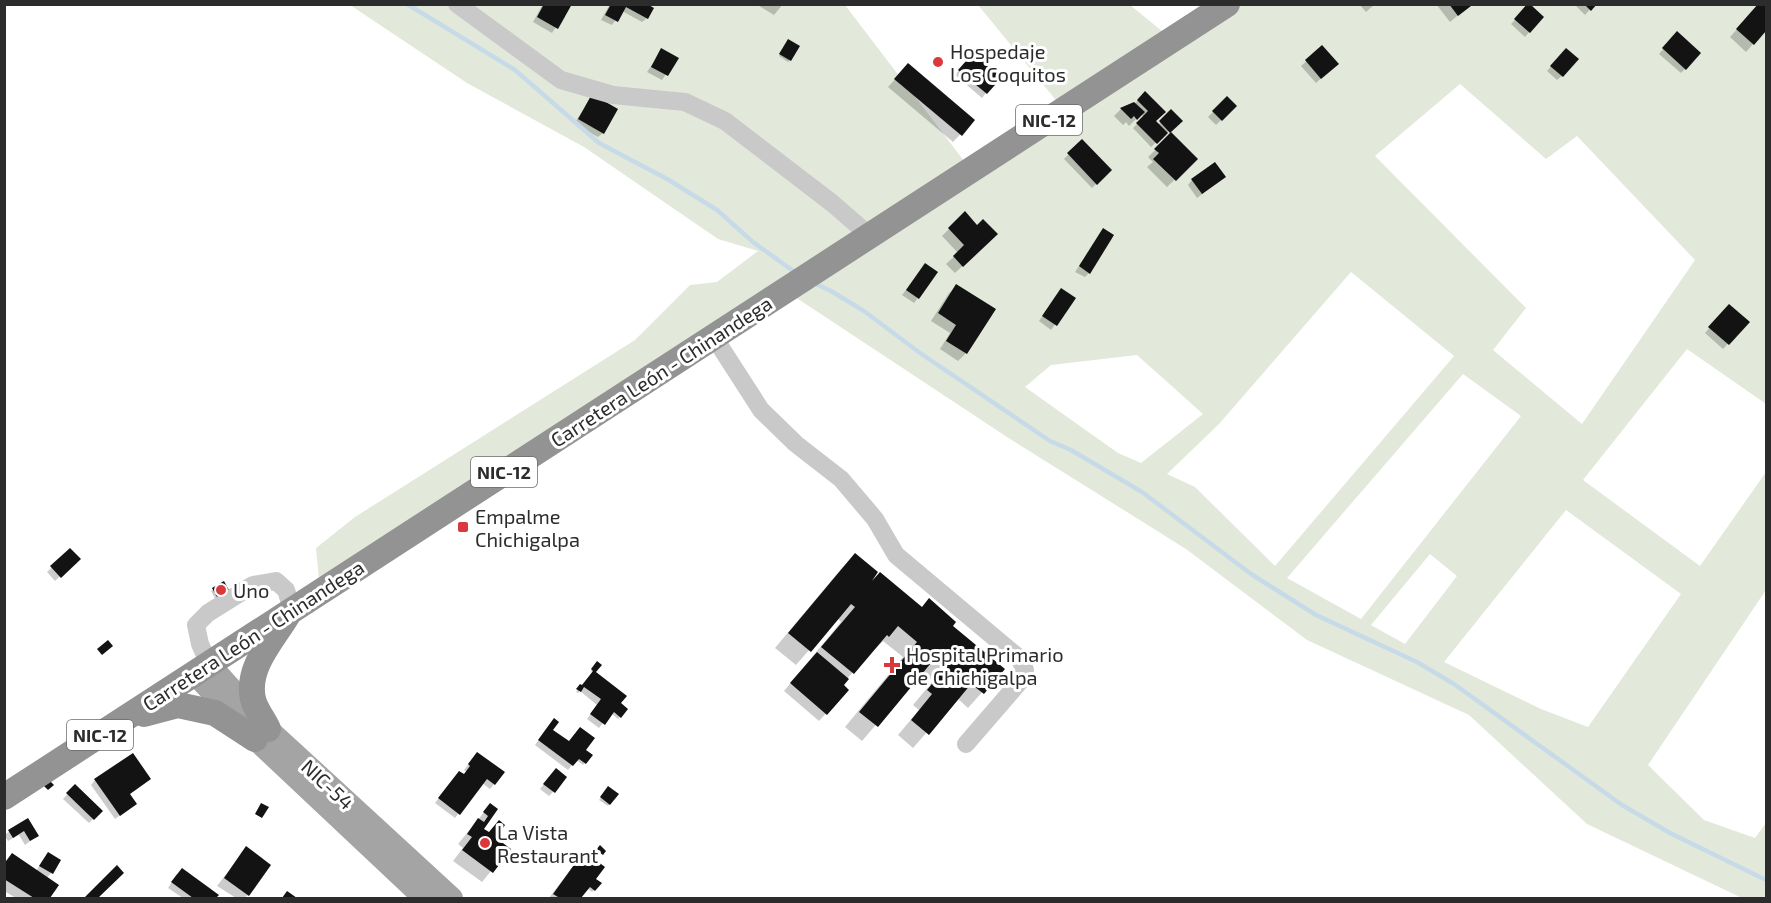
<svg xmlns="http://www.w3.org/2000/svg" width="1771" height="903" font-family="'Exo 2',sans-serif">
<rect width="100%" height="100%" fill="#fff"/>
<path fill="#e2e9da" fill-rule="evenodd" d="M350,5H845L971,170L1064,110L978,5H1130L1173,40L1204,5H1766V404L1687,349L1583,480L1700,566L1766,472V590L1648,765L1704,820L1755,838L1766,823V898H1742L1587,824L1469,715L1307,640L1186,549L1007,437L786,291L320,591L316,548L355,517L635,340L690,285L717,282L758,251L718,239L584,147L467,83ZM1460,84L1546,159L1577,136L1695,260L1582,424L1493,350L1526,308L1375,156ZM1351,272L1454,356L1275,566L1195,487L1167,474L1219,424ZM1137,355L1203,414L1141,463L1118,453L1025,387L1051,365ZM1463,374L1521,416L1361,619L1287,578ZM1566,510L1681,594L1588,727L1541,709L1444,662ZM1430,554L1457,576L1405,644L1371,625Z"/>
<g fill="#0003">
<path d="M543,4H571L552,33L533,22Z"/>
<path d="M610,4H644L647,18L642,22L622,11L612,25L601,20Z"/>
<path d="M756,4H783L774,15Z"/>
<path d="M1359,4H1375L1366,12Z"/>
<path d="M1436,4H1467L1469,6L1450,22Z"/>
<path d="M1574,4H1595L1585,15Z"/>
<path d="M1765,4L1766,29L1746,52L1730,37L1755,9Z"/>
<path d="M1529,5L1542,17L1525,37L1511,24Z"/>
<path d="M1677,33L1685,69L1681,73L1659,54Z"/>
<path d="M787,43L790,60L788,62L779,56Z"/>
<path d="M1322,47L1337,64L1316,83L1301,66Z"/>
<path d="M662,50L676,59L662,80L647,72Z"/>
<path d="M1562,54V76L1557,80L1547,71Z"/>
<path d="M969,59L986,93L982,98L955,75Z"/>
<path d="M901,73L973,121L953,142L888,87Z"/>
<path d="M1145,93L1154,121L1158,125L1171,111L1180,121L1151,147L1133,128L1144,117L1141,114L1129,126L1126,122L1123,125L1114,116L1121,109L1134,104Z"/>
<path d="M592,96L603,133L598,137L574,124Z"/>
<path d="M1227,98L1235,106L1216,125L1208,117Z"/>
<path d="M1171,135L1196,159L1167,187L1147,167L1153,162L1148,157Z"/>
<path d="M1082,141L1110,170L1092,188L1064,159Z"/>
<path d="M1192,180L1220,181L1197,198L1188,185Z"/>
<path d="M965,213L977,227L996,234L955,273L946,264L958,253L942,236Z"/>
<path d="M1103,230L1089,273L1085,277L1075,272Z"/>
<path d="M925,265L918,298L914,303L902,295Z"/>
<path d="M957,286L994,310L966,353L958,361L940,349L950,333L931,321L949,293Z"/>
<path d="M1057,295L1074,299L1051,330L1039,321Z"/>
<path d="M1725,310L1748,322L1723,349L1705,333Z"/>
<path d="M70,550L79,559L55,581L47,572Z"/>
<path d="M855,555L870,582L951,626L1003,669L968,708L957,698L913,748L898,735L919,710L913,705L933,681L922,671L862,741L845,727L903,657L883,641L874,650L872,649L842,685L847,690L819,721L784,691L841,622L837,618L796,665L775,648L841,569Z"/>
<path d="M223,583L216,600L211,591Z"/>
<path d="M595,665L593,673L626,709L618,719L611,713L599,728L587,719L597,705L580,691L578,693L576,692L593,673L591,671Z"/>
<path d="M550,725L551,730L568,743L591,756L583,765L576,760L568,770L535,745Z"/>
<path d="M473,758L494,784L490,789L482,783L455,818L435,803L455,777L464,776L467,772L464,770Z"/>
<path d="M551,775L553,792L549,796L540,789Z"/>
<path d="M95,780L128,794L130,808L115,819L91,785Z"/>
<path d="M75,786L101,811L89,823L63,799Z"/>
<path d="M608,788L616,795L608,806L599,800Z"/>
<path d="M490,805L496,809L481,829L509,849L482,882L453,861L463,848L458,844Z"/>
<path d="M28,820L37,836L25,845L19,835L8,841L4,835Z"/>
<path d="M246,848L248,895L244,898H236L217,886Z"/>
<path d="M48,853L51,873L47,878L57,885L48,898H16L4,891V862L12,855L36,871Z"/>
<path d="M577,861L594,890L592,892L587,888L580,898H549Z"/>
<path d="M177,874L217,895L215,898H183L168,888Z"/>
</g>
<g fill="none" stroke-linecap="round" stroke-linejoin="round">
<g stroke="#c7dae8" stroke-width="4.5">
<path d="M407,4L515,70L599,143L669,180L717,210L753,242L796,273"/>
<path d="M814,283L831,291L864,311L920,353L1050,441L1071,450L1142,492L1251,574L1316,615L1417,662L1454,684L1622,805L1670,833L1766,880"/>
</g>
</g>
<g fill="#131313">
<path d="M544,4H572L558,29L537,17Z"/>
<path d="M611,4H647L654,8L648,19L626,7L618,22L605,15Z"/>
<path d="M1449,4H1469L1471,6L1458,16Z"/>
<path d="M1527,4H1530L1544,17L1530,33L1514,19Z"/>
<path d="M1584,4H1597L1591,11Z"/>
<path d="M1758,4H1766V31L1754,45L1736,29Z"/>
<path d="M1677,31L1701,53L1686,70L1662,48Z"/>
<path d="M788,39L800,46L791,61L779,54Z"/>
<path d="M1322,45L1339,64L1321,79L1305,60Z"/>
<path d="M661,48L679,58L668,76L651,67Z"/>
<path d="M1566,48L1579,59L1563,77L1550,66Z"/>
<path d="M974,52L1002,77L987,94L958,70Z"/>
<path d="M908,63L975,120L962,136L894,79Z"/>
<path d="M1145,91L1166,112L1156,121L1168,133L1157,144L1136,123L1148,111L1137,100Z"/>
<path d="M592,94L618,109L604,134L578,119Z"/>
<path d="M1227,96L1237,106L1222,121L1212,111Z"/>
<path d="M1134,102L1145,112L1137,120L1134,116L1131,119L1120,108Z"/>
<path d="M1171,109L1183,121L1170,133L1159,121Z"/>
<path d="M1171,132L1198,159L1176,181L1153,159L1159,153L1154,149Z"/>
<path d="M1082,139L1112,170L1097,185L1067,153Z"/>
<path d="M1215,162L1226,177L1202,194L1191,179Z"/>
<path d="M965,211L977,225L983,219L998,234L963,267L953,256L964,245L948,228Z"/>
<path d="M1103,228L1114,235L1090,274L1079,266Z"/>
<path d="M925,263L938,272L919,299L906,290Z"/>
<path d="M956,284L996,309L967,354L946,341L956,325L938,313Z"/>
<path d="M1061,288L1076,298L1057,326L1042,316Z"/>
<path d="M1729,304L1750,322L1729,345L1708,327Z"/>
<path d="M70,548L81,559L61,578L50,566Z"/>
<path d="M855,553L878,572L872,581L880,572L922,607L929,598L956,622L953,626L1005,669L984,694L971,684L929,735L911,720L932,694L927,690L947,665L936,657L878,727L859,712L917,642L898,626L889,637L887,635L854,674L821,647L855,607L851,604L811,652L788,633Z"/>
<path d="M224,581L230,592L218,599L212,588Z"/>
<path d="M108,640L113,646L102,655L97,649Z"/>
<path d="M817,652L849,679L844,685L849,690L827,715L790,683Z"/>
<path d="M597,661L602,665L596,672L627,696L621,703L628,709L621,718L614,712L605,725L590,714L601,699L584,687L581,692L576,689L580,684L582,685L593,671L591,669Z"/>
<path d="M554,718L559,722L553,730L569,741L580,727L595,738L586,750L593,755L586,764L579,759L573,766L538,740Z"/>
<path d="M477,752L505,772L495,785L487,779L460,815L438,798L459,771L464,774L470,766L468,764Z"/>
<path d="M133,753L151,779L130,794L137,804L120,816L94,779Z"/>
<path d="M556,768L567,777L555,793L543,784Z"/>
<path d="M50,781L54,785L48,790L44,786Z"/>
<path d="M75,784L103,811L94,820L66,793Z"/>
<path d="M608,786L619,794L610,805L600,797Z"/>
<path d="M261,803L269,807L262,818L255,814Z"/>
<path d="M490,803L498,809L484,829L489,832L499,820L505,825L496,838L511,849L493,873L462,850L472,837L467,834L478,818L484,822L488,816L483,812Z"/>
<path d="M28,818L39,836L30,841L24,831L13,838L8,830Z"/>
<path d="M600,845L606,851L603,855L596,850Z"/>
<path d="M246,846L271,865L249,896L224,878Z"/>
<path d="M584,851L605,867L596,879L602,883L595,891L590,887L581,898H557L558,897L553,894Z"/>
<path d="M48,852L61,860L53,874L39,866Z"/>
<path d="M12,853L59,885L50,898H34L4,879V864Z"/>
<path d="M117,865L124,873L98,898H86L85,897Z"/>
<path d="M182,868L219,895L216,898H193L171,882Z"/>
<path d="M287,891L297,898H282Z"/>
</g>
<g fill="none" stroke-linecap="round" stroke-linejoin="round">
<g stroke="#c9c9c9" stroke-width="18">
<path d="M457,4L561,80L613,95L685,102L725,121L832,203L870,236"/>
<path d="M714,337L761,410L796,444L841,479L875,519L896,555L1019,658L1025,670L1022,679L966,744"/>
<path d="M209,664L200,644L196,625L208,613L253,585L276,581L286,590L292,609"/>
</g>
<g stroke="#a4a4a4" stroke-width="22">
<path d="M209,664L268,729L452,898"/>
<path d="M195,674L255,739L424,898"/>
</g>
<g stroke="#939393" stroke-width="26">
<path d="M144,714L178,705L215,713L255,739"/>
<path d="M268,729C264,720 255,709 253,699C246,668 272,641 287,616"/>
<path d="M4,797L1227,4"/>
</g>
</g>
<g fill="#d9383d" stroke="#fff" stroke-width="2">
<circle cx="938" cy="62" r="6"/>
<rect x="457" y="521" width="12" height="12" rx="3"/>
<circle cx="221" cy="590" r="6"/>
<path d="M889 656h6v6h6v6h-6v6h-6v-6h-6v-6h6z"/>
<circle cx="485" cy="843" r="6"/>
</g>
<g text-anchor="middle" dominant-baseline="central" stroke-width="6" stroke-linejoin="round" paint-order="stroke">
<g fill="#fff" stroke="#6b6b6b" stroke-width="1.5">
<rect x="1016" y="105" width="66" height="30" rx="4.5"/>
<rect x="471" y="457" width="66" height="30" rx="4.5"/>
<rect x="67" y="720" width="66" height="30" rx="4.5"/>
</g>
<g font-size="18" font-weight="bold" fill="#2c2c2c">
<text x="1049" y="120">NIC-12</text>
<text x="504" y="472">NIC-12</text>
<text x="100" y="735">NIC-12</text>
</g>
<g font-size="20" fill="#2c2c2c" stroke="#fff" text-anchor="start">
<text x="950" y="51">Hospedaje<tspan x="950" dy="23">Los Coquitos</tspan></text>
<text x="475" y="516">Empalme<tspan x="475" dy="23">Chichigalpa</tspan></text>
<text x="233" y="590">Uno</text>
<text x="906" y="654">Hospital Primario<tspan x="906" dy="23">de Chichigalpa</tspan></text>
<text x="497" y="832">La Vista<tspan x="497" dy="23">Restaurant</tspan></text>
</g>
<g font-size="20" fill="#2c2c2c" stroke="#fff">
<text transform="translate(661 371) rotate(-33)">Carretera León - Chinandega</text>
<text transform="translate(253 635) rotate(-33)">Carretera León - Chinandega</text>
<text transform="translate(328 784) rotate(43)">NIC-54</text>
</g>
</g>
<rect width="1771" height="903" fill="none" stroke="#2c2c2c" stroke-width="12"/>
</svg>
